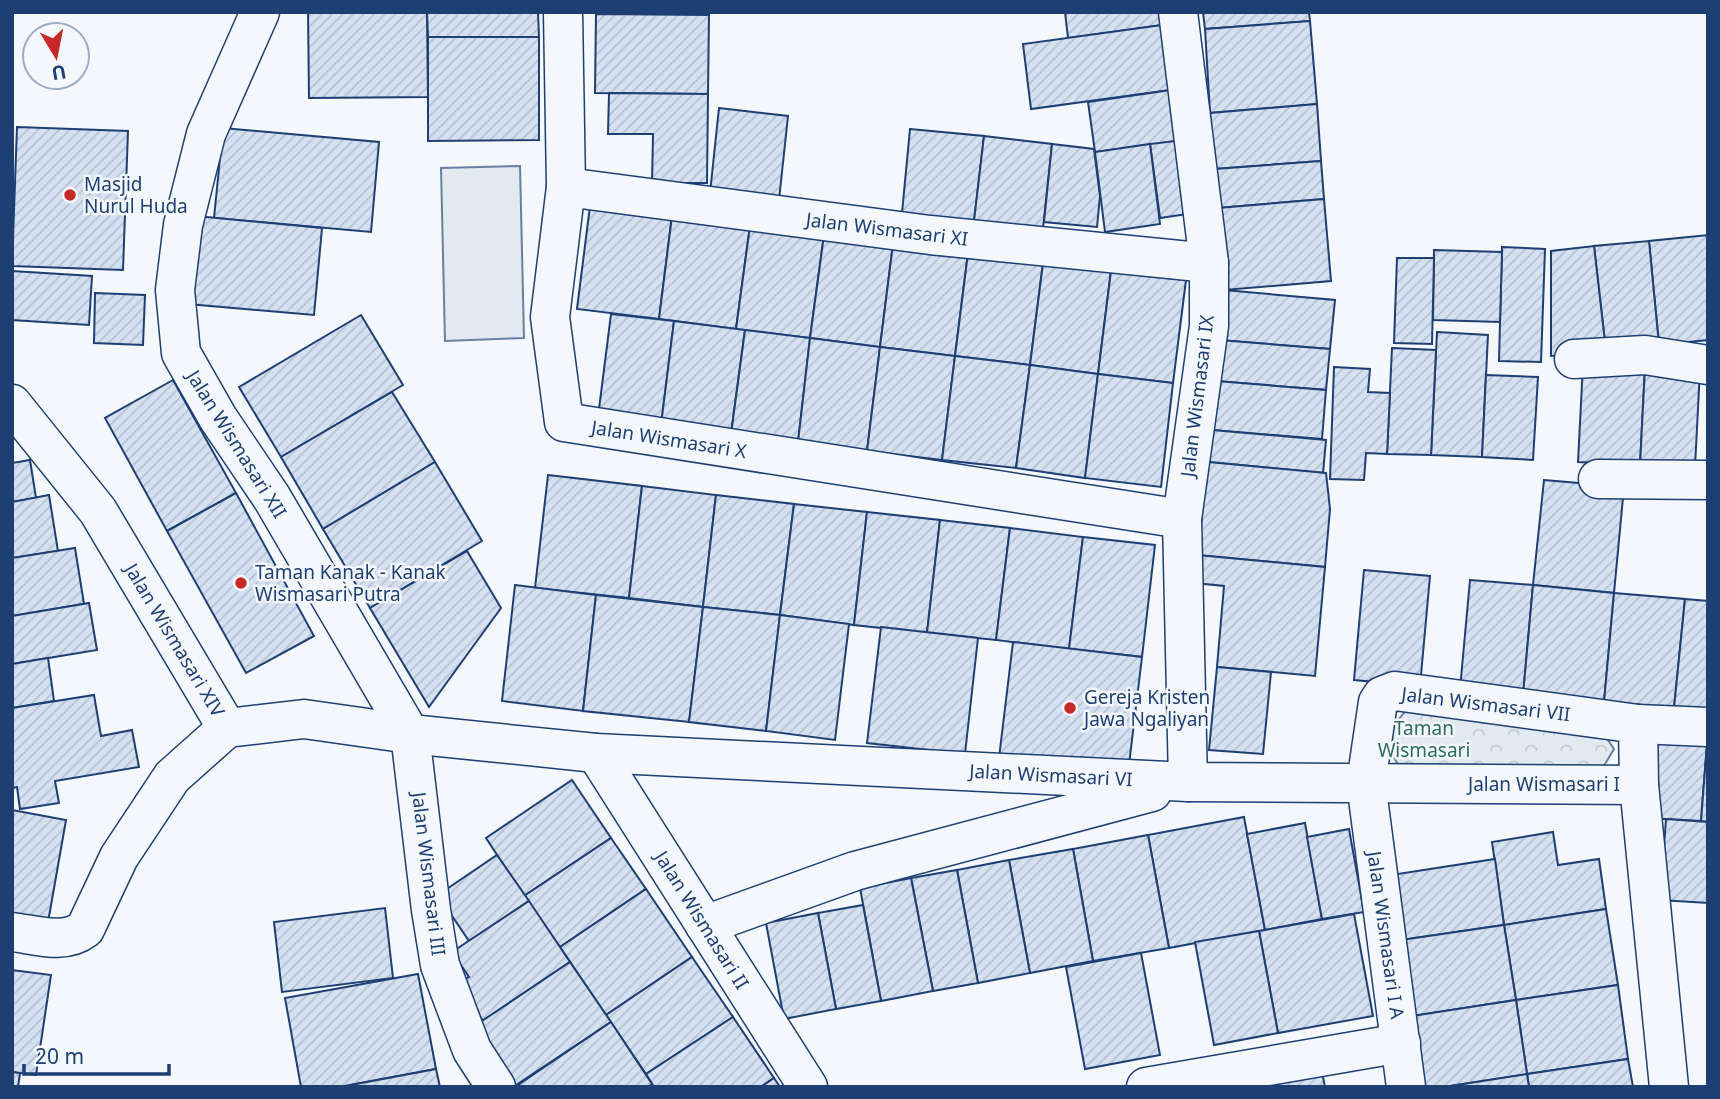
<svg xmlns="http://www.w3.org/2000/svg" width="1720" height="1099" font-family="'Noto Sans',sans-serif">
<defs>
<pattern id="park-crowns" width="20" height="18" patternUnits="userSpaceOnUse" patternTransform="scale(1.75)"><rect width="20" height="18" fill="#e3e9f0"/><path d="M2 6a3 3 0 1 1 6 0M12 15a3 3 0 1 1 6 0" fill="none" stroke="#c2c9d1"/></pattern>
<pattern id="building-hatch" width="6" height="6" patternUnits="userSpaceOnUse" patternTransform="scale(1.75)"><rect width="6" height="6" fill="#d5e0f0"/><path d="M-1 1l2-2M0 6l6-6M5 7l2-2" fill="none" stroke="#b6c1d1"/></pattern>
</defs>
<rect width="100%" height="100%" fill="#f4f7fb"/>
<path fill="url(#park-crowns)" stroke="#687fa3" stroke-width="2" d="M1408,708L1598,725L1614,749L1599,774L1400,768L1383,738Z"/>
<path fill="#e3e9f0" stroke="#687fa3" stroke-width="2" d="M520,166L524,338L445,341L441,168Z"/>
<g fill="url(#building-hatch)" stroke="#1d3f73" stroke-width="2">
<path d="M308,12H427L428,97L309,98Z"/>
<path d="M427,12H538L539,37H428Z"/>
<path d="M596,12H709V15L596,14Z"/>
<path d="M1065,12H1161L1162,25L1068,38Z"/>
<path d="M1203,12H1309L1310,21L1205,29Z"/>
<path d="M596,14L709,15L708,94L595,93Z"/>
<path d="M1310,21L1317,104L1210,113L1205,29Z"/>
<path d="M1162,25L1178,89L1031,109L1023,44Z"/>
<path d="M428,37H539V140L428,141Z"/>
<path d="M1178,89L1184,140L1095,152L1088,102Z"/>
<path d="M609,93L708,94L707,183H652L653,134H608Z"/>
<path d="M1317,104L1321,161L1215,169L1210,113Z"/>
<path d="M719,108L788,116L779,200L710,193Z"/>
<path d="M17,127L128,131L123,270L12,266Z"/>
<path d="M223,128L379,142L371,232L214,218Z"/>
<path d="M910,129L984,136L974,221L902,213Z"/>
<path d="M984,136L1052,144L1043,228L974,221Z"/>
<path d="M1184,140L1194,213L1160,218L1150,144Z"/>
<path d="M1052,144L1094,149L1100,196L1097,227L1044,222Z"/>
<path d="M1150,144L1160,224L1105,232L1095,152Z"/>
<path d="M1321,161L1324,199L1218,208L1215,169Z"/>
<path d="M1324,199L1331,281L1224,290L1218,208Z"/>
<path d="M590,206L672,216L659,319L577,309Z"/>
<path d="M196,216L322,228L314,315L188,304Z"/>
<path d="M672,216L750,226L736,329L659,319Z"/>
<path d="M750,226L824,235L810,338L736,329Z"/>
<path d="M824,235L893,244L880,347L810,338Z"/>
<path d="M1708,235V340L1659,345L1649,241Z"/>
<path d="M1649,241L1659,345L1606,351L1594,246Z"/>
<path d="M893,244L968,253L955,356L880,347Z"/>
<path d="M1594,246L1606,351L1551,356V251Z"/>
<path d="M1502,247L1545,249L1541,362L1499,361Z"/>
<path d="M1434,250L1502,252L1500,322L1433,320Z"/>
<path d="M968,253L1043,263L1030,365L955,356Z"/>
<path d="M1397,258H1434L1432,344L1394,343Z"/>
<path d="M1043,263L1111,271L1098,374L1030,365Z"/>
<path d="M12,271L92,276L89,325L12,320Z"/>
<path d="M1111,271L1186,280L1173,383L1098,374Z"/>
<path d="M1224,290L1335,300L1330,349L1219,340Z"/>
<path d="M95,293L145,295L143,345L94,343Z"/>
<path d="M611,314L674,321L661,425L598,417Z"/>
<path d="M361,315L403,385L281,457L239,387Z"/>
<path d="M674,321L745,330L731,434L661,425Z"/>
<path d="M745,330L810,338L798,442L731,434Z"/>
<path d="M1437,332L1488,335L1482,457L1431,455Z"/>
<path d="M810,338L880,347L867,451L798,442Z"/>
<path d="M1219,340L1330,349L1326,390L1216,381Z"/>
<path d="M880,347L955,356L942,460L867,451Z"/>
<path d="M1392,348L1436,350L1431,455L1387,454Z"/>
<path d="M955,356L1030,365L1016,468L942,460Z"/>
<path d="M1583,364L1645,367L1640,465L1578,462Z"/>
<path d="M1030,365L1098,374L1085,478L1016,468Z"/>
<path d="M1334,367L1370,369L1368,392L1390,393L1387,454L1366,453L1364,480L1330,479Z"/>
<path d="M1645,367L1700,369L1695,467L1640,465Z"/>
<path d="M1098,374L1173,383L1161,487L1085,478Z"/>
<path d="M1486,375L1538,377L1533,460L1482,457Z"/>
<path d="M173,380L236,493L167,531L105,418Z"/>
<path d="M1216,381L1326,390L1322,439L1212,430Z"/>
<path d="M392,392L435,462L323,529L281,457Z"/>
<path d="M1212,430L1326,440L1323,473L1208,462Z"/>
<path d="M30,460L36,498L12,502V463Z"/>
<path d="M435,462L482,541L370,608L323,529Z"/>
<path d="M1208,462L1326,473L1330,509L1325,567L1197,555Z"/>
<path d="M548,475L642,486L629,598L535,588Z"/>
<path d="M1544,480L1624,487L1614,593L1533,585Z"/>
<path d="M642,486L716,495L703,607L629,598Z"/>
<path d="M236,493L314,636L246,673L167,531Z"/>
<path d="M49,495L58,551L12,558V502Z"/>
<path d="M716,495L794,504L780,615L703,607Z"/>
<path d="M794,504L867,512L854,625L780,615Z"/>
<path d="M867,512L940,520L927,633L854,625Z"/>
<path d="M940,520L1010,528L996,640L927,633Z"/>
<path d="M1010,528L1083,537L1069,649L996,640Z"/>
<path d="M1083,537L1155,545L1142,657L1069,649Z"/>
<path d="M75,548L84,604L12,616V558Z"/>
<path d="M467,551L501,608L429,707L370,608Z"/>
<path d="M1197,555L1325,567L1315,676L1217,667L1224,586L1195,583Z"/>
<path d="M1364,570L1430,576L1420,686L1354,680Z"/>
<path d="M1470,580L1533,585L1523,695L1460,689Z"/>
<path d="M515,585L596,595L583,711L502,701Z"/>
<path d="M1533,585L1614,593L1604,702L1523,695Z"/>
<path d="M1614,593L1685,599L1674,708L1604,702Z"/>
<path d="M596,595L703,607L689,722L583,711Z"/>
<path d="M1685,599L1708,601V711L1674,708Z"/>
<path d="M89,603L97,650L12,664V616Z"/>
<path d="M703,607L780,615L766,731L689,722Z"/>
<path d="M780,615L849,624L835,740L766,731Z"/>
<path d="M881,627L978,638L965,754L867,743Z"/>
<path d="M1013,642L1142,657L1128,773L999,758Z"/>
<path d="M48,658L54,701L12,708V664Z"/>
<path d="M1217,667L1271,672L1263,754L1209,750Z"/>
<path d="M94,695L101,736L132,730L139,767L55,781L59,803L20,809L17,787L12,788V708Z"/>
<path d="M1653,740L1707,744L1701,821L1647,818Z"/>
<path d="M1707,744H1708V822L1701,821Z"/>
<path d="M572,780L611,838L524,896L486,838Z"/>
<path d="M12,810L66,820L47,928L12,922Z"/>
<path d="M1244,817L1265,930L1169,948L1148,835Z"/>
<path d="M1666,819L1708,822V903L1660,900Z"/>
<path d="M1305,823L1322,919L1265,930L1247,834Z"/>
<path d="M1349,829L1364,912L1322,919L1307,837Z"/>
<path d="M1553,832L1558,865L1599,859L1606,909L1504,925L1492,842Z"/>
<path d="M1148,835L1169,948L1093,961L1073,849Z"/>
<path d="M611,838L646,889L560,947L524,896Z"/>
<path d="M1073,849L1093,961L1030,973L1009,860Z"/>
<path d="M497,855L529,901L469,941L438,895Z"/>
<path d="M1495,859L1504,925L1401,940L1391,875Z"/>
<path d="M1009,860L1030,973L978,983L957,870Z"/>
<path d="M957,870L978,983L933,991L911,878Z"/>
<path d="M911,878L933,991L881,1001L860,888Z"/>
<path d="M646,889L692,957L606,1015L560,947Z"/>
<path d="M529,901L570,962L483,1021L458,983L469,977L452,952Z"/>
<path d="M863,905L881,1001L836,1009L818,913Z"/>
<path d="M385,908L393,978L282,992L274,922Z"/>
<path d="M1606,909L1618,985L1516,1000L1504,925Z"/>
<path d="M818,913L836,1009L784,1019L766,923Z"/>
<path d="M1354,914L1373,1016L1278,1033L1259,931Z"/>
<path d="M1504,925L1516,1000L1412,1016L1401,940Z"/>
<path d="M1259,931L1278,1033L1214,1045L1195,942Z"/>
<path d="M1141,953L1160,1055L1085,1069L1066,967Z"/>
<path d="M692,957L733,1017L646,1074L606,1015Z"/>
<path d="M570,962L611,1022L513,1087L473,1027Z"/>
<path d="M12,970L51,975L36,1075L12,1072Z"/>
<path d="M418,974L436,1069L339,1087H301L285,998Z"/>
<path d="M1618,985L1628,1059L1527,1074L1516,1000Z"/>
<path d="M1516,1000L1527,1074L1444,1087H1423L1412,1016Z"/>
<path d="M733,1017L774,1078L761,1087H654L646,1074Z"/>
<path d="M611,1022L652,1084L648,1087H515Z"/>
<path d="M1628,1059L1633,1087H1529L1527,1074Z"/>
<path d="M436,1069L440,1087H352L351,1085Z"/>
<path d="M12,1072L20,1073L18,1087H12Z"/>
<path d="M1322,1072L1325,1087H1217Z"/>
<path d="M1527,1074L1529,1087H1444Z"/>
<path d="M774,1078L780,1087H761Z"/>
</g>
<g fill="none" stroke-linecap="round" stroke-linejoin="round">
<g stroke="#1d3f73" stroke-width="41">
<g id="street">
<path d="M260,12L206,134L183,225L175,290L181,353L218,418L272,498L410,734L431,910L440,965L472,1050L496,1087"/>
<path d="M563,12L566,187L550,317L564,422L1182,519"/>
<path d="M1178,12L1209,263V326L1182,519L1188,782"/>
<path d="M566,187L930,235L1209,263"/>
<path d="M1574,359L1645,355L1708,365"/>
<path d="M12,404L98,511L227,728L304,719L410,734L596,753L1188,782L1639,785"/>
<path d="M1598,479L1708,480"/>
<path d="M1638,724L1708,727"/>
<path d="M596,753L808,1087"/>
<path d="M705,925L855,871L1152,792"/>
<path d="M12,932C37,935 64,945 85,929L119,857L172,777L227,728"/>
<path d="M1146,1087L1401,1043"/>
<path d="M1406,1087L1366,783L1378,702L1382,696L1395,691L1638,724L1639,785L1669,1087"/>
</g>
</g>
<use href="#street" stroke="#f4f7fb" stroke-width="38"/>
</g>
<g fill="#c62828" stroke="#f4f7fb" stroke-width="2.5">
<circle cx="70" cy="195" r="7"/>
<circle cx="241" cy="583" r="7"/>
<circle cx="1070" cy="708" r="7"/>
</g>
<g text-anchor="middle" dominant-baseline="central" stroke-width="5" stroke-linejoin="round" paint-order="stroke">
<g font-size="19" fill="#1d3f73" stroke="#f4f7fb" text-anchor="start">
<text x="84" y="184">Masjid<tspan x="84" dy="22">Nurul Huda</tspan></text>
<text x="255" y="572">Taman Kanak - Kanak<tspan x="255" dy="22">Wismasari Putra</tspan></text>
<text x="1084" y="697">Gereja Kristen<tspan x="1084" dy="22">Jawa Ngaliyan</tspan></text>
</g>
<g font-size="19" fill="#1d3f73" stroke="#f4f7fb">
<text transform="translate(887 229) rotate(7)">Jalan Wismasari XI</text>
<text transform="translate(1197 396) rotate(-83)">Jalan Wismasari IX</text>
<text transform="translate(669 439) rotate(9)">Jalan Wismasari X</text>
<text transform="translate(237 444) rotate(58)">Jalan Wismasari XII</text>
<text transform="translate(175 640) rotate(59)">Jalan Wismasari XIV</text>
<text transform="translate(1486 704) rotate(7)">Jalan Wismasari VII</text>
<text transform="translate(1051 775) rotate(3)">Jalan Wismasari VI</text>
<text x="1544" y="784">Jalan Wismasari I</text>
<text transform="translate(429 874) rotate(83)">Jalan Wismasari III</text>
<text transform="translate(702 920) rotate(58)">Jalan Wismasari II</text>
<text transform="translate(1386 935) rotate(82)">Jalan Wismasari I A</text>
</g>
<g font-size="19" fill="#2c6c60" stroke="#f4f7fb">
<text x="1424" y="728">Taman<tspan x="1424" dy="22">Wismasari</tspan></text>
</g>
</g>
<rect width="1720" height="1099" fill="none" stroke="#1d3f73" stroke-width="28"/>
<g transform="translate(56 56) rotate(170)"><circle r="33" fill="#f4f7fb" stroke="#9eadc5" stroke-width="2"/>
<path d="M0-5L12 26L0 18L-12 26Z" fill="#c62828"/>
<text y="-10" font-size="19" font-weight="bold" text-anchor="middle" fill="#1d3f73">U</text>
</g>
<path d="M24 1064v10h145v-10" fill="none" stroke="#1d3f73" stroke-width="3.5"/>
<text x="35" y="1064" font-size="21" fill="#1d3f73" stroke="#f4f7fb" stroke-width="5" paint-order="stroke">20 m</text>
</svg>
